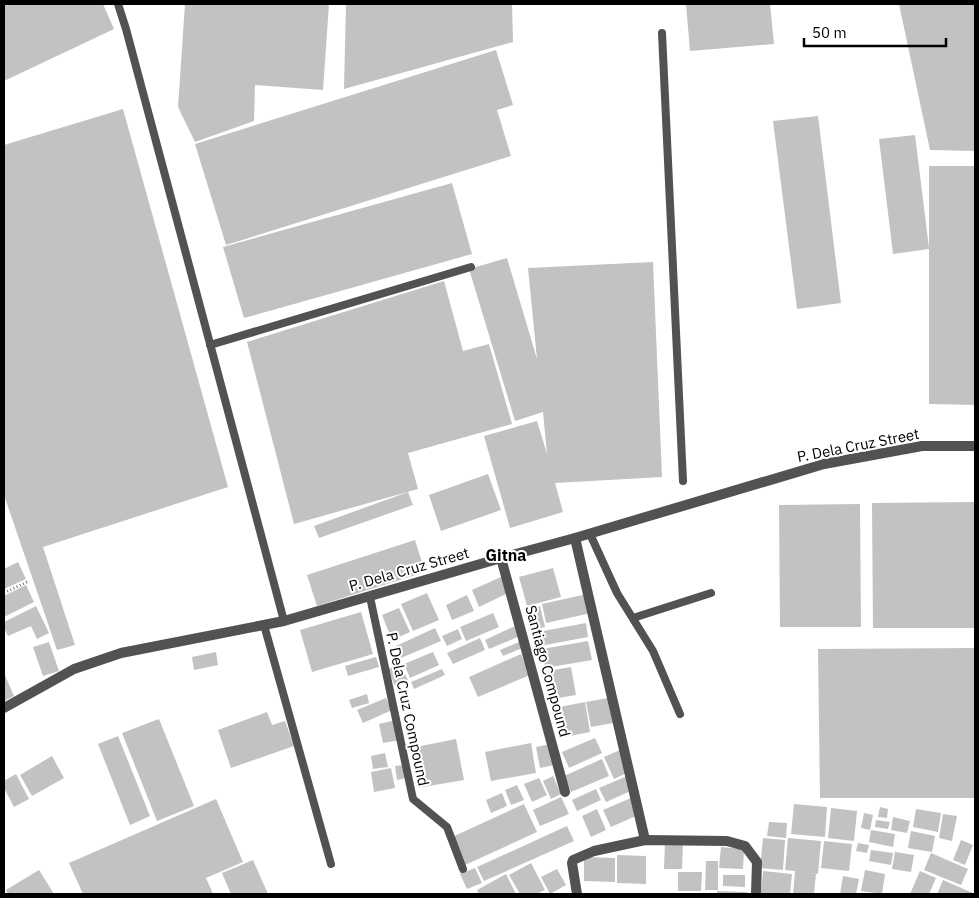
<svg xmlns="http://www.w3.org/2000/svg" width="979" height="898" font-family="'IBM Plex Sans',sans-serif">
<rect width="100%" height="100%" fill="#fff"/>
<g fill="#c2c2c2">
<path d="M4,4H103L114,29L4,81Z"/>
<path d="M185,4H329L323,90L255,85L254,121L195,142L178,107Z"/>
<path d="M346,4H512L513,42L344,89Z"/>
<path d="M686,4H770L774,44L690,51Z"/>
<path d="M899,4H975V151L930,150Z"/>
<path d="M496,50L513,105L497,110L511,156L226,245L195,144Z"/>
<path d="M123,109L228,487L43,547L75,645L57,650L4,495V145Z"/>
<path d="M818,116L841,303L797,309L773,121Z"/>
<path d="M915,135L929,248V166H975V405L929,404V249L893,254L879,139Z"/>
<path d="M452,183L472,254L244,318L223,247Z"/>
<path d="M507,258L537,359L528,268L653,262L662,477L555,483L563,512L510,528L484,436L537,421L547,454L543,412L515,421L469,269Z"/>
<path d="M444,281L463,351L489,344L512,424L408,453L418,489L294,524L247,342Z"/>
<path d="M488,474L501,510L441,531L429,495Z"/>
<path d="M408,492L413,505L319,538L314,526Z"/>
<path d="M975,502V628H873L872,503Z"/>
<path d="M860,504L861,627H780L779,505Z"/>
<path d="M415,540L425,572L317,606L307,575Z"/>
<path d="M18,562L26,579L4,589V569Z"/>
<path d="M553,568L561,597L527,606L519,577Z"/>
<path d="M501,577L508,593L479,607L472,590Z"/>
<path d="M26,585L34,602L4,617V596Z"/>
<path d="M427,593L439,620L413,631L401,604Z"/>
<path d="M587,594L591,613L546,623L542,604Z"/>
<path d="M467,595L474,611L452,620L446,605Z"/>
<path d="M36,606L49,633L37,639L31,626L8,636L4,628V622Z"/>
<path d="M540,606L545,627L531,630L527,609Z"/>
<path d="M399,608L410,632L392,640L382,615Z"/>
<path d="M361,612L373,654L312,672L300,630Z"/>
<path d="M493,613L499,627L466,641L460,627Z"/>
<path d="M586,623L588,637L540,646L538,632Z"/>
<path d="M515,626L520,636L489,649L485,640Z"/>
<path d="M435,628L441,641L401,658L396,646Z"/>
<path d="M458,629L462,639L447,646L442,636Z"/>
<path d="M480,638L485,650L453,664L447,653Z"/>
<path d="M588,641L592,660L545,668L542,649Z"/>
<path d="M49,642L59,671L43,676L33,647Z"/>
<path d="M519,642L522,648L503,656L500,650Z"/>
<path d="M975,648V798H820L818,649Z"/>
<path d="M216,652L218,665L194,670L192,657Z"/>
<path d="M433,652L439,665L410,678L404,664Z"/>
<path d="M521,654L530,675L478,697L469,677Z"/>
<path d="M376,657L379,667L348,676L345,666Z"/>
<path d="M400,664L408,680L395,686L388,669Z"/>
<path d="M571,667L576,695L553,699L548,671Z"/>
<path d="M442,669L445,675L414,689L411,682Z"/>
<path d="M4,673L14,696L4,701Z"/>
<path d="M367,694L369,703L352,708L349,700Z"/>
<path d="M386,698L392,710L363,723L357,710Z"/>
<path d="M608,698L613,723L591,727L586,702Z"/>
<path d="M585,702L590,732L565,737L559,707Z"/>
<path d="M267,712L272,725L285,721L294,746L231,768L218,730Z"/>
<path d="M159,719L194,806L157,821L122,733Z"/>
<path d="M396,720L400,740L383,743L379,724Z"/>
<path d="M118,736L150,816L130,825L98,744Z"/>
<path d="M595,738L602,753L569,768L562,752Z"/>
<path d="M456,739L464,780L423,787L416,747Z"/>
<path d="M531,743L536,773L491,781L485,752Z"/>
<path d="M550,744L554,765L540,768L536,747Z"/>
<path d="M620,750L629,772L614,779L604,757Z"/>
<path d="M385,753L388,767L373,769L371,756Z"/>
<path d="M52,756L64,778L32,796L20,775Z"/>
<path d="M602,759L609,776L571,792L564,776Z"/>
<path d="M404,765L406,778L397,780L395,766Z"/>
<path d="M391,768L395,788L374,792L371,772Z"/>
<path d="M16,774L29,799L14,807L4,788V781Z"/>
<path d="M553,776L561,794L551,799L543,781Z"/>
<path d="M627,776L633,790L606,802L599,788Z"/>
<path d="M539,778L547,795L532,802L524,784Z"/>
<path d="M517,785L524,800L511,805L505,790Z"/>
<path d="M596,789L601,800L577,811L572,800Z"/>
<path d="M502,793L507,806L491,813L486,800Z"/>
<path d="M561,797L569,814L540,826L533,810Z"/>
<path d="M631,798L638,815L611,827L603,810Z"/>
<path d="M216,799L243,862L206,878L213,894H83L69,863Z"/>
<path d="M524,804L537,832L465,865L452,837Z"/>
<path d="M794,804L827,807L825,837L791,834Z"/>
<path d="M880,807L888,809L887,818L878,817Z"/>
<path d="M831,808L857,811L854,841L828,838Z"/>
<path d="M597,809L606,830L591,837L582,816Z"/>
<path d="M916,809L941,813L938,832L913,827Z"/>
<path d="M864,813L873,815L870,830L861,828Z"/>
<path d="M943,814L957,816L952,841L939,838Z"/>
<path d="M893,817L910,821L907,833L891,830Z"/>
<path d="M876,820L890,822L888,829L875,827Z"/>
<path d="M769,822L787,823L786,838L767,836Z"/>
<path d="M567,826L574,841L484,881L477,867Z"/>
<path d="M871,830L895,834L893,847L869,842Z"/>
<path d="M911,831L935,836L932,852L908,848Z"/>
<path d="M763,838L785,840L783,870L760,868Z"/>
<path d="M788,838L821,841L818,874L797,872L816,874L814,894H793L795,871L785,870Z"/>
<path d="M961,840L973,845L965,865L953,860Z"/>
<path d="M665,841L683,842L682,869H664Z"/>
<path d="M824,841L852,844L849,871L821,868Z"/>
<path d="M858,843L869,845L867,853L856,851Z"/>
<path d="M721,847L744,849L743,869L719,868Z"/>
<path d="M871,850L893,853L891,865L869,861Z"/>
<path d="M895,852L914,855L911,872L892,869Z"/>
<path d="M931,853L968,869L961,885L924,870Z"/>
<path d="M617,855L646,856V884L617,883Z"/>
<path d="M584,857L615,858V882L584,881Z"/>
<path d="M253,860L268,894H231L222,873Z"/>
<path d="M706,861H718V890H705Z"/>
<path d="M531,863L545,890L536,894H520L509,875Z"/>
<path d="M475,868L482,883L467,889L460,874Z"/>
<path d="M557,869L566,885L550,894L541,877Z"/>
<path d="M39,870L54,894H8L6,890Z"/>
<path d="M865,870L885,874L882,894L861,891Z"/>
<path d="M763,871L792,874L790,894H761Z"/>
<path d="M920,871L936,878L929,894H910Z"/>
<path d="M678,872H702L701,891H678Z"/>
<path d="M506,874L516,894H479L477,890Z"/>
<path d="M723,875H745V887L723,886Z"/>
<path d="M843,876L859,879L856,894H840Z"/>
<path d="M943,880L975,894H937Z"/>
<path d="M717,891L747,892V894H717Z"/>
</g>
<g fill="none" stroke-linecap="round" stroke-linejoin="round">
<path stroke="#747474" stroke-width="3" stroke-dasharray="1 2.5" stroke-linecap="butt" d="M4,593L29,581"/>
<g stroke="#525252" stroke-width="8">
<path d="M118,4L126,29L284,621"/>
<path d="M662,33L683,481"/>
<path d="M210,345L471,267"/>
<path d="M590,534L617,593L653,651L680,714"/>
<path d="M370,597L413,799L447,827L463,869"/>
<path d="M633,618L711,593"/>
<path d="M264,625L331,864"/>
</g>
<g stroke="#525252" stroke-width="10">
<path d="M575,538L645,840"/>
<path d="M501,558L565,792"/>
<path d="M4,708L74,669L121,653L284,621L501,558L575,538L824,464L922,446H975"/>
<path d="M577,894L572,863L573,860L594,851L645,840L727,841L745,846L757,862L756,894"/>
</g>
</g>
<g text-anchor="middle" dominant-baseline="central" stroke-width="4" stroke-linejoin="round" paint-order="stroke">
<g font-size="15" fill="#000" stroke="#fff">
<text transform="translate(858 445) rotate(-11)">P. Dela Cruz Street</text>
<text transform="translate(409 569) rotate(-16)">P. Dela Cruz Street</text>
<text transform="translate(548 671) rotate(75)">Santiago Compound</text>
<text transform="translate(408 709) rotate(78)">P. Dela Cruz Compound</text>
</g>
<g font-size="16" font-weight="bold" fill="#000" stroke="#fff">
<text x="506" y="555">Gitna</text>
</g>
</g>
<rect width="979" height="898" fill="none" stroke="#000000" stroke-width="10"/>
<path d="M804 38v8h142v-8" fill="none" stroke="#000000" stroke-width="2.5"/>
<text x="812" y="38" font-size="15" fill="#000000" stroke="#ffffff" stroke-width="4" paint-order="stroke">50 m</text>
</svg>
